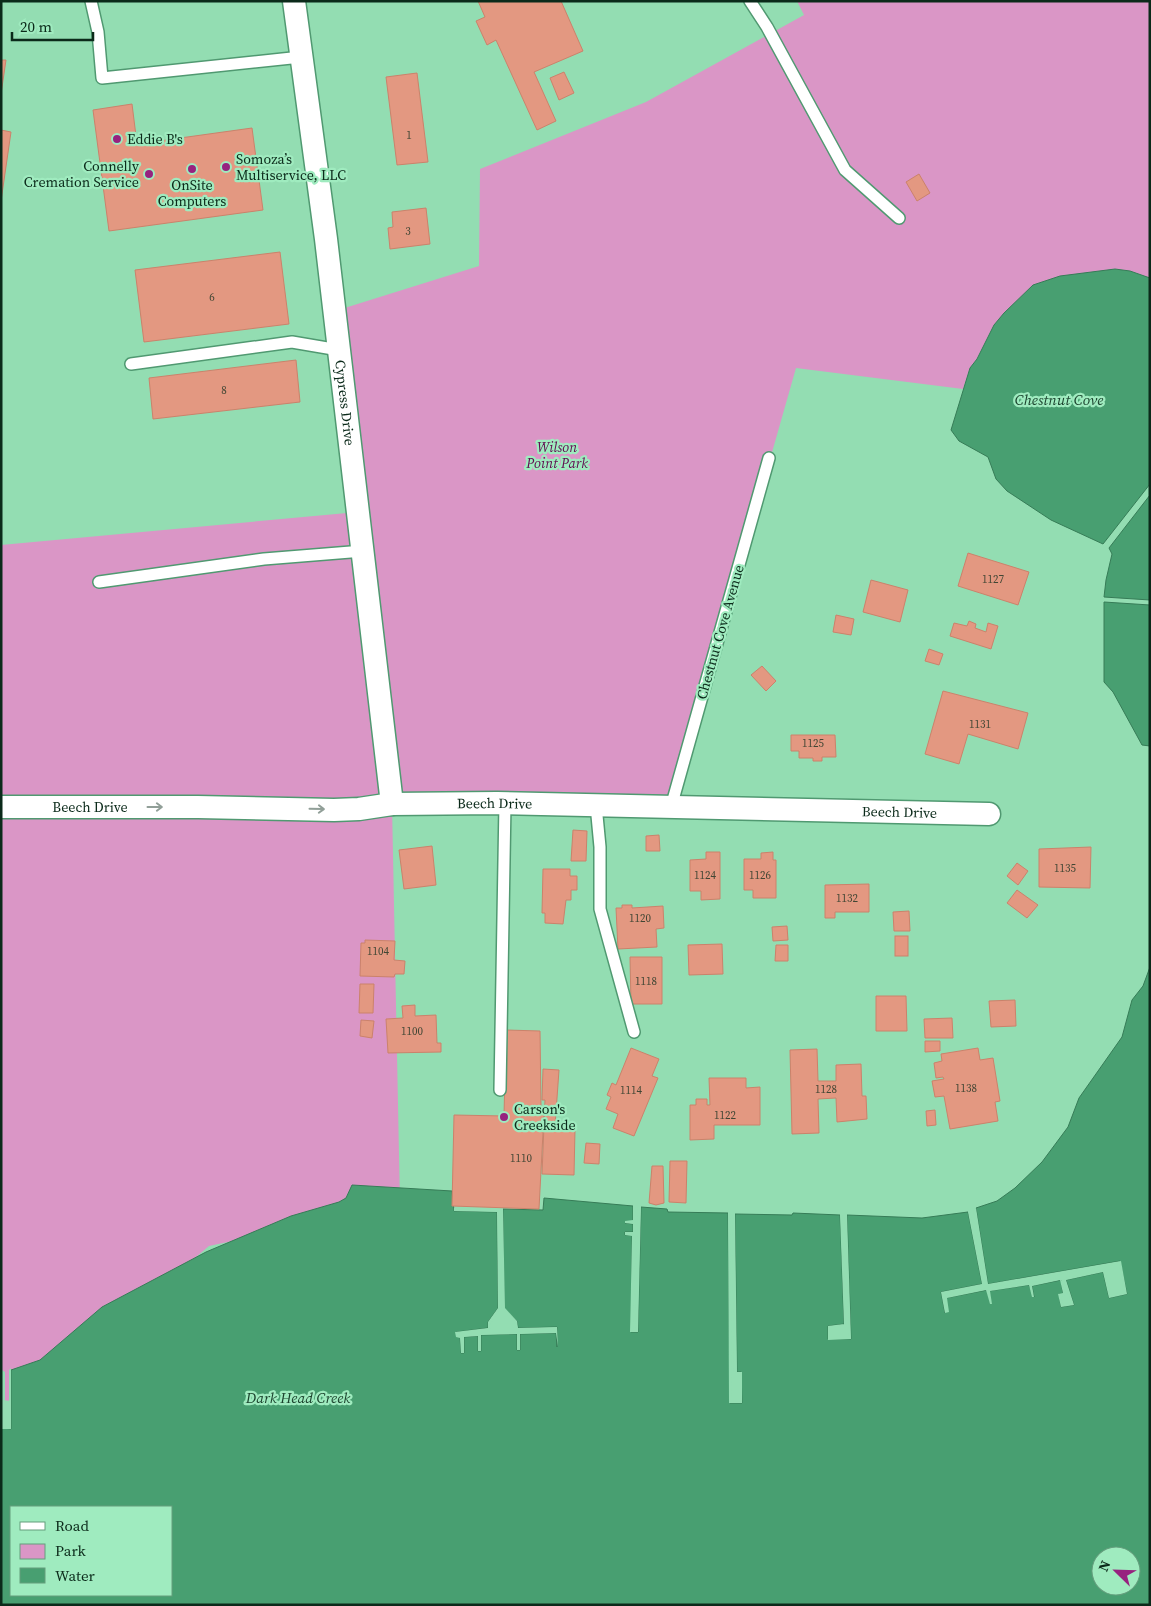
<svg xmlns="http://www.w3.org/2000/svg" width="1151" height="1606" font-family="'Source Serif 4',serif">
<rect width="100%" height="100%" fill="#93ddb2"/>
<path fill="#da96c6" d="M797,1H1150V278L1130,271L1115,269L1033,285L994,325L977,359L970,368L963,389L796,368L671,807L392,805L400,1205L209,1246L24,1402L1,1400V545L358,512L335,311L479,266L480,169L646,102L804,15Z"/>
<g fill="#489f71" stroke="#367c57" fill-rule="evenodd">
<path d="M1115,269L1130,271L1150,278V484L1103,544L1051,520L1007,491L996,479L988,457L959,441L951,430L970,368L977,359L994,325L1004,313L1033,285L1060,276Z"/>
<path d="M1150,495V600L1104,597L1106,580L1112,554L1109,548Z"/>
<path d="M1104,602L1150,605V746L1142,745L1113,692L1104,682Z"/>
<path d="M1150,967V1605H1L2,1372L3,1428L11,1429V1370L40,1360L102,1307L206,1252L291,1216L339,1202L346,1198L352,1185L452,1191L454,1211L497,1212L498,1308L488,1322V1328L456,1332L460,1337L461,1353H464V1337L478,1336V1351H481V1335L517,1334V1350H520V1334L556,1333L557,1347V1327L518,1328L517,1321L504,1308L503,1209L543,1210L544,1198L633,1206V1221L625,1223L633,1224V1232H625V1235H632L631,1332H638L641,1207L667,1209L668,1212L728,1213L730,1403H742L741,1372H737L735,1214L792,1215L793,1213L840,1215L844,1324L828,1326V1339H851L847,1215L922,1218L968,1212L982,1284L941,1292L945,1313L946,1298L987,1290L991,1304L989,1291L1029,1285L1034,1297L1032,1286L1061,1280L1063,1294H1059L1061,1307L1074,1305L1066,1280L1103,1272L1109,1298L1127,1294L1120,1261L988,1284L976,1208L997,1201L1015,1188L1042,1162L1068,1127L1079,1098L1122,1037L1132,1000L1143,986ZM11,1507H171V1595H11ZM1101,1556H1131V1586H1101Z"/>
</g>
<g fill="#93ddb2">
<path d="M633,1206H635L636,1232L633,1330H635L638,1206L641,1207L638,1332H630L632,1236L625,1235V1232H633V1224L625,1223V1221L633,1220Z"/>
<path d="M454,1208L498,1209L500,1211V1308L491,1323L490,1329L482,1333L555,1331L517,1330L515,1322L502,1309L500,1209H503L505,1308L517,1321L518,1328L557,1327L558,1347L556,1333L520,1334V1350H517V1334L481,1335V1351H478V1336L464,1337V1353H461L460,1338L456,1337L455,1332L488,1328V1322L498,1308L497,1212L454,1211Z"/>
<path d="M976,1208L988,1284L1121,1261L1127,1294L1109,1298L1103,1272L1066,1280L1074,1305L1061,1307L1058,1294L1063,1293L1060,1280L1032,1286L1034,1297H1032L1029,1285L990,1291L992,1304H990L986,1290L947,1298L949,1312L945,1313L941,1292L982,1284L968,1212L970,1211L984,1285L944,1294V1297L986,1288L1061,1278L1066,1294L1061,1297L1063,1304L1071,1303L1069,1295L1066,1293L1064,1278L1103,1270L1106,1272L1110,1295L1124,1292L1119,1264L987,1287L973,1209Z"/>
<path d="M728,1213H730L732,1401H739V1374L734,1372L732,1214H735L737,1372H742V1403H729Z"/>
<path d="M840,1215H842L846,1324L831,1328V1337H849L844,1215H847L851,1339L828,1340V1326L844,1324Z"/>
<path d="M11,1368V1429H2V1370L5,1372V1426H9V1370Z"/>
</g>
<g fill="#e39881" stroke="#cb826b">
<path d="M478,1H561L583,51L534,72L556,121L537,130L496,40L487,45L476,21L485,17Z"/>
<path d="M1,60H6L1,94Z"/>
<path d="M564,72L574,93L559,100L550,78Z"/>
<path d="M417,73L428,162L397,165L386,77Z"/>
<path d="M132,104L137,144L252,128L263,210L109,231L93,110Z"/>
<path d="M1,130L11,132L1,201Z"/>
<path d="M919,174L930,193L917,201L906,182Z"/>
<path d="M426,208L430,244L390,249L388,228L393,227L392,212Z"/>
<path d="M280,252L289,324L144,342L135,270Z"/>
<path d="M296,360L300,402L153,419L149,378Z"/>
<path d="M968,553L1029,572L1018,605L958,586Z"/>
<path d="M871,580L908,590L900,622L863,612Z"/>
<path d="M836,615L854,619L851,635L833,632Z"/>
<path d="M969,621L976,624L975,628L986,632L988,623L998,626L991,649L950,636L954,623L967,626Z"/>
<path d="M929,649L943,654L939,665L925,661Z"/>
<path d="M762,666L776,681L766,691L751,675Z"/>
<path d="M943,691L1028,713L1018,749L968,734L959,764L925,754Z"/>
<path d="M791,735H835L836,757H822V761H813V758H799V751H791Z"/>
<path d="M573,830L587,831L586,861H571Z"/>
<path d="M659,835L660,851H646V836Z"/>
<path d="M432,846L436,885L404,889L399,850Z"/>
<path d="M1091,847L1090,888L1039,887V849Z"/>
<path d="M706,852H720V899L701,900V891H690V860L706,859Z"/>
<path d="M773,852V860H776V898H753V890H744V859H761V853Z"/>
<path d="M1017,863L1028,871L1018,885L1007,876Z"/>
<path d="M543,869H570V876H577V890H571V900H566L563,924L545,923V913H542Z"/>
<path d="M869,884V912H835V918H825V885Z"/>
<path d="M1017,890L1038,905L1027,918L1007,903Z"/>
<path d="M622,905H632V908L663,906L664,928L656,929L657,947L618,949L616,908H622Z"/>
<path d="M909,911L910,931H894L893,912Z"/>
<path d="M787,926L788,940L773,941L772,927Z"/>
<rect x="895" y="936" width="13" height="20"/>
<path d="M365,940L395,941L394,960L405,961L404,974H395L394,977L360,976L361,943H365Z"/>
<path d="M722,944L723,974L689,975L688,945Z"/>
<path d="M776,945H788V961H775Z"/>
<path d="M630,957H662V1004H631Z"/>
<path d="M360,984H374L373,1013H359Z"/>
<path d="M876,996H906L907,1031H876Z"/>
<path d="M1015,1000L1016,1026L991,1027L989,1001Z"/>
<path d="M415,1005V1016L436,1015L437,1043H441V1052L388,1053L386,1019L403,1018L402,1006Z"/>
<path d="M952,1018L953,1038H925L924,1019Z"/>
<path d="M361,1020L374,1021L372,1038L360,1036Z"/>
<path d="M506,1030L540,1031L541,1106L542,1113H544L539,1209L452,1206L454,1115L504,1116Z"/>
<path d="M925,1041H940V1051L925,1052Z"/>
<path d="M631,1048L659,1059L652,1076L658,1078L634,1136L613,1128L618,1114L606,1109L611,1097L607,1095L612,1083L616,1085Z"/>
<path d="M978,1048L980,1060L993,1058L1000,1101L995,1102L998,1121L950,1129L944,1096L935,1097L932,1081L944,1079L943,1077L936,1078L934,1063L942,1061L941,1054Z"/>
<path d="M817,1049L818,1081H836V1065L861,1064L862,1096H866L867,1119L837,1122L836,1098L818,1099L819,1133L792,1134L790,1050Z"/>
<path d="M543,1069L559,1070L555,1126H559V1129H575L574,1175L542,1174L545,1100H542Z"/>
<path d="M709,1078H746V1088L760,1087V1125H714V1139L690,1140V1105H696V1099H707V1105H710Z"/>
<path d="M935,1110L936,1125L927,1126L926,1111Z"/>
<path d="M586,1143L600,1144L599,1164L584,1163Z"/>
<path d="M670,1161H687L686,1203L669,1202Z"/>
<path d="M652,1166H663L664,1203L656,1205L649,1203Z"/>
</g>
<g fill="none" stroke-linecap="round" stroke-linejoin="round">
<g stroke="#509971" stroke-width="14">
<g id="service">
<path d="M91,1L98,32L102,78L301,57"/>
<path d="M750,1L767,27L845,170L899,218"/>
<path d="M131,364L292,342L339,350"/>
<path d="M99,582L264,559L363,551"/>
<path d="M596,805L600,847V909L634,1032"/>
<path d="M671,807L769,458"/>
<path d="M500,1090L505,803"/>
</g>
</g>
<g stroke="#509971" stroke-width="25">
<g id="minor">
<path id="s1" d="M294,1L326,239L392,804"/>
<path id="s2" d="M1,807H198L334,810L359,809L392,804L497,803L989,814"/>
</g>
</g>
<use href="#service" stroke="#fff" stroke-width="11"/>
<use href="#minor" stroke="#fff" stroke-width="22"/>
</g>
<defs><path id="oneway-shaft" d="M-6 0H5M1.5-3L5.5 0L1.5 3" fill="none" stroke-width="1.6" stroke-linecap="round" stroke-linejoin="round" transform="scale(1.25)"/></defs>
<g stroke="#919f98">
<use href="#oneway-shaft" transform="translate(155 807)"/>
<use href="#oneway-shaft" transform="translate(317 809) rotate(1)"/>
</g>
<g fill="#97227f" stroke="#9febbf" stroke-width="2">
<circle cx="117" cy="139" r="5"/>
<circle cx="226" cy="167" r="5"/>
<circle cx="192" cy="169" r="5"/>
<circle cx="149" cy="174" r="5"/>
<circle cx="504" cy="1117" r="5"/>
</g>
<g text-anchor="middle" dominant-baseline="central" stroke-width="4.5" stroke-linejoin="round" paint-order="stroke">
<g font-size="11" fill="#414634">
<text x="409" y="135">1</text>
<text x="408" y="231">3</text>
<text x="212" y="297">6</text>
<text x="224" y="390">8</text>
<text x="993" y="579">1127</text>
<text x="980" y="724">1131</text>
<text x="813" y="743">1125</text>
<text x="1065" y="868">1135</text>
<text x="705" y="875">1124</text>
<text x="760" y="875">1126</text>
<text x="847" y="898">1132</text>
<text x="640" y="918">1120</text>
<text x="378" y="951">1104</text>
<text x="646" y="981">1118</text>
<text x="412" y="1031">1100</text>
<text x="966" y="1088">1138</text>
<text x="826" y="1089">1128</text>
<text x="631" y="1090">1114</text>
<text x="725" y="1115">1122</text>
<text x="521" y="1158">1110</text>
</g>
<g font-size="14" fill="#0b2a1a" stroke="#9febbf" text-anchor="start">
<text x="127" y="139">Eddie B's</text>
<text x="236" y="159">Somoza’s<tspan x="236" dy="16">Multiservice, LLC</tspan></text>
<text x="139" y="166" text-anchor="end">Connelly<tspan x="139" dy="16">Cremation Service</tspan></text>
<text x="192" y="185" text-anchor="middle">OnSite<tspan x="192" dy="16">Computers</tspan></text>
<text x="514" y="1109">Carson's<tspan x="514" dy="16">Creekside</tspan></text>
</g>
<g font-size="14" fill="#0b2a1a" stroke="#9febbf">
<text stroke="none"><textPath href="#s1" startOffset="405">Cypress Drive</textPath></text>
<text transform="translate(720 632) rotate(-74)">Chestnut Cove Avenue</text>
<text stroke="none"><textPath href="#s2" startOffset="494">Beech Drive</textPath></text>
<text stroke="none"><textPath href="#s2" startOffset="89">Beech Drive</textPath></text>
<text stroke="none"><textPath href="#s2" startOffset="899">Beech Drive</textPath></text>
</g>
<g font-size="14" font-style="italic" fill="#610950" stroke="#9febbf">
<text x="557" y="447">Wilson<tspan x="557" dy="16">Point Park</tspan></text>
</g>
<g font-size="15" font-style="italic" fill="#193f2b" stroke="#9febbf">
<text x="1059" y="399">Chestnut Cove</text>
<text x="298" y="1397">Dark Head Creek</text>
</g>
</g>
<rect width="1151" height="1606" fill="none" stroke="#0b2a1a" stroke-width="5"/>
<rect x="10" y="1506" width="162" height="90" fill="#9febbf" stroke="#649e7d"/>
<rect x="20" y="1522" width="25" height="8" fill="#ffffff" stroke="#649e7d"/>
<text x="55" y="1531" font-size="15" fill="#0b2a1a">Road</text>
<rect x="20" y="1544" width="25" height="15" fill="#da96c6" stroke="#649e7d"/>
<text x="55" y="1556" font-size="15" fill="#0b2a1a">Park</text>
<rect x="20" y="1568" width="25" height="15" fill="#489f71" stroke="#649e7d"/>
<text x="55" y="1581" font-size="15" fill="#0b2a1a">Water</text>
<g transform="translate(1116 1571) rotate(293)"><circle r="24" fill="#9febbf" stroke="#649e7d"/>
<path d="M0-4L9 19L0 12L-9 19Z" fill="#97227f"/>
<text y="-8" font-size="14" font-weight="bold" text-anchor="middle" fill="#0b2a1a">N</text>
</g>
<path d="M12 32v8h81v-8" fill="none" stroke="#0b2a1a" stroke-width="2.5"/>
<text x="20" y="32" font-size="15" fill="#0b2a1a" stroke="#9febbf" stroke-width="4" paint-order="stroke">20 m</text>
</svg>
